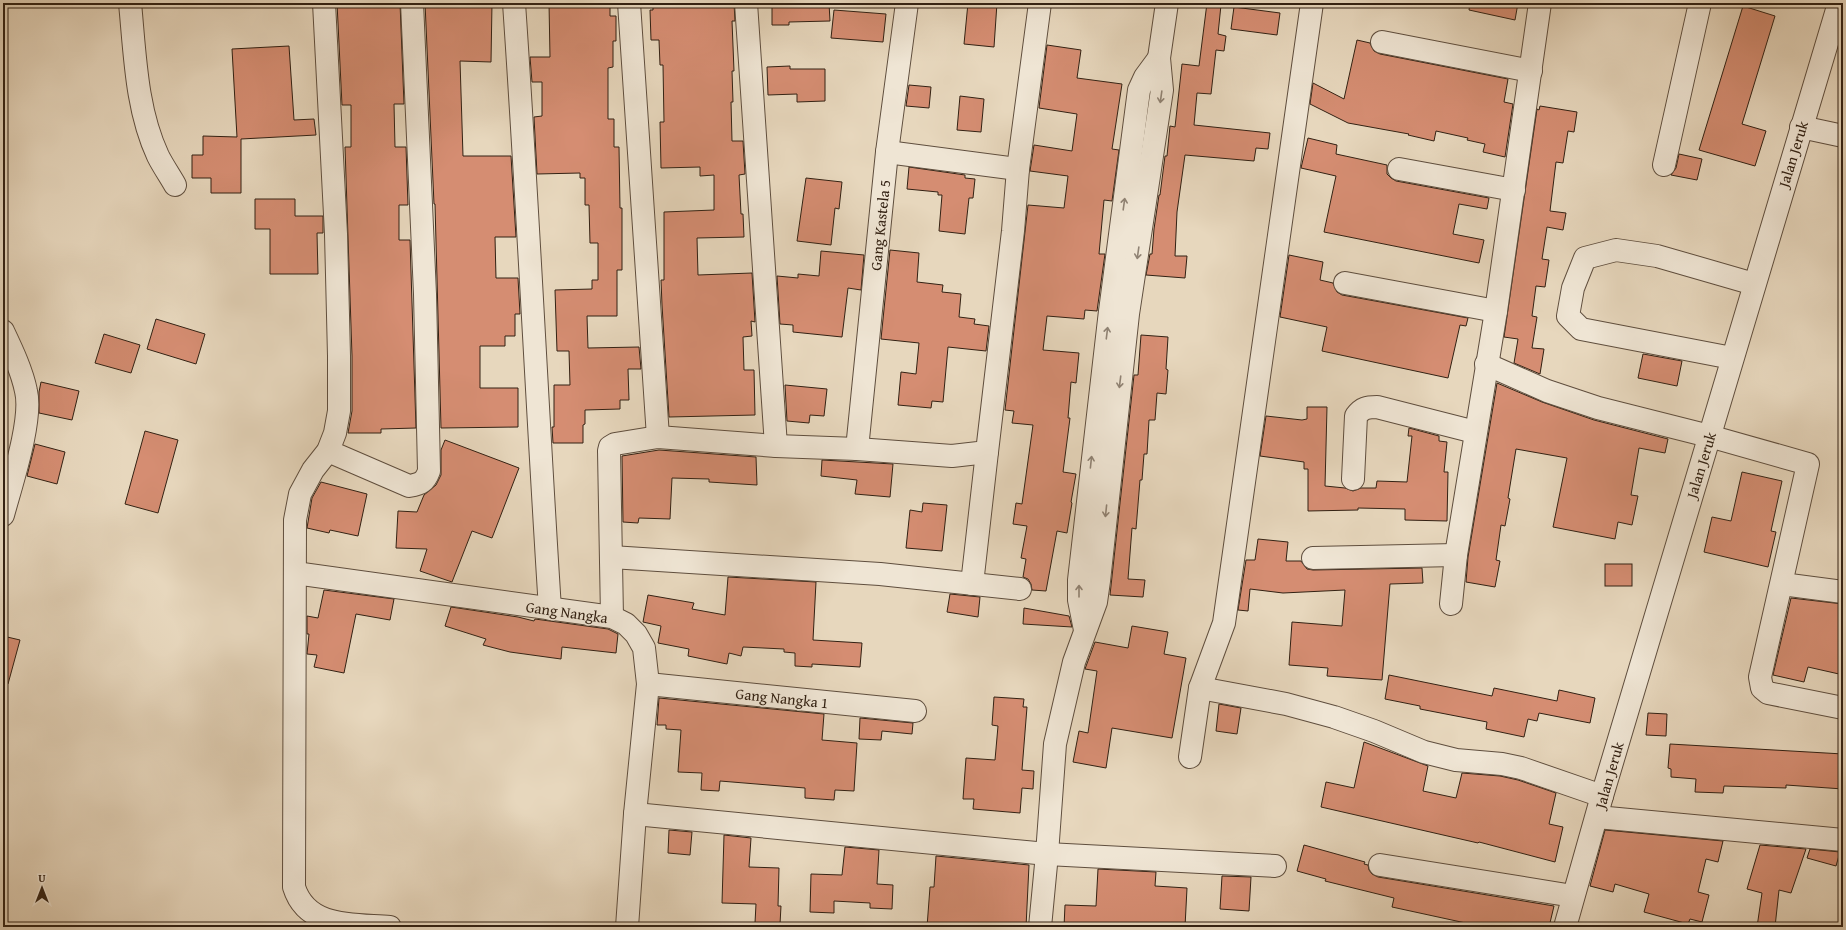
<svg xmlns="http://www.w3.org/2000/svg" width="1846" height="930" font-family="'Gentium Book Plus',serif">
<rect width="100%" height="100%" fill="#e7d7bd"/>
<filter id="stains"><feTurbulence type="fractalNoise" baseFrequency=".005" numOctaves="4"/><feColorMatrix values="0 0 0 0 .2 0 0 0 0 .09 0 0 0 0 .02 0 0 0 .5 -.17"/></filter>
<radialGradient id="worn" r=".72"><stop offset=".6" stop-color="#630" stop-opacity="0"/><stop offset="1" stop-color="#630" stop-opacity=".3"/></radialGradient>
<g fill="#d58d72" stroke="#322113">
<path d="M337,3H400L404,104H394L395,147H406L408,205H399V240H410L416,428L381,429V433H348L352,411V356L345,147H351V105H342Z"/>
<path d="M425,3H492L491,62L460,61L463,156H511L516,237H495L496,278H518L520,314H515V336H505V346H480V388H518V427L441,428L435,204H434Z"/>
<path d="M549,3H610V16H616V41H613V67L608,68V119H614V147H619L620,208H622V270H617V316H587L588,348L639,347L641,369H628L629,400H620V409L585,410V424L583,425V443H553L552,427H554V385H570L569,351H557L555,290L592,289V280H598V243H590L589,205H585V178H580V173L537,174L534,117L542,116V82H532L530,57H550Z"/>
<path d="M653,3H734L735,21H732L734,71H732L733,102H731L732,141H743L745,174L739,175L741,214H743L744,237L697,238L698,275L752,273L755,322L751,321L752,336L743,337L744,370H754L755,415L669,417L662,305L661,280H664V212L714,210V175L700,176V167L661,168L660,122H664L663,65H660L659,40H651L650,10H653Z"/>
<path d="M772,3H829L830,21L789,22V25H772Z"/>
<path d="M968,3H997L994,47L964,44Z"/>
<path d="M1207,3L1221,5L1218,34L1226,36L1224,51L1216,50L1211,94L1197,93L1194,125L1270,133L1268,149L1256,148L1254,161L1185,155L1177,212L1175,256H1187L1185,278L1146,275L1150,254H1152L1154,229L1159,195H1160L1165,156H1167L1170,126L1175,127L1182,64L1199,66Z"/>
<path d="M1470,3H1518L1515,20L1469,10Z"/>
<path d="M1743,6L1775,16L1742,124L1766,131L1755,166L1699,150Z"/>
<path d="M1234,7L1280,13L1277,35L1231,29Z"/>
<path d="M834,10L886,14L883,42L831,38Z"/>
<path d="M1357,40L1370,43L1374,51L1380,54L1508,79L1504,102L1513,104L1505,157L1483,152L1485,144L1467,140L1468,138L1436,131L1434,141L1408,135L1409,134L1348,123L1310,104L1313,83L1344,99Z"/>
<path d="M1047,45L1081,50L1077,78L1122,84L1112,149L1119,150L1112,201L1104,200L1099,254H1105L1097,311L1085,310L1084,319L1047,316L1043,350L1079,353L1076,383L1071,382L1068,418H1070L1063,472L1076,474L1071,502L1072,503L1067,533L1057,531L1046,591L1032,590L1031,584L1028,579L1023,577L1026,559L1021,558L1027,526L1013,524L1016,503L1022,504L1033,425L1012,423L1014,411L1005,410L1028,205L1064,208L1068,176L1030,171L1034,145L1072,151L1077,114L1039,108Z"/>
<path d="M289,46L294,120L314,119L316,135L241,139V193H211V178H192V155H203V136L237,137L232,49Z"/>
<path d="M790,66V69H825V101L797,102V94L768,95L767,67Z"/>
<path d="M909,85L931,87L929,108L906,106Z"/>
<path d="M960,96L984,99L981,132L957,130Z"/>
<path d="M1540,106L1577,112L1574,132L1568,131L1563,163L1556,162L1550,211L1566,213L1563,230L1547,227L1542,259L1549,260L1545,287L1536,286L1532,316L1537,317L1532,348L1544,349L1540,374L1514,363L1518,339L1504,337L1537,109L1539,110Z"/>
<path d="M1308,138L1337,145L1336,154L1387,165V174L1391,178L1396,181L1489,198L1487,209L1459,204L1453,234L1484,240L1479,263L1324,232L1336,176L1301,168Z"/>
<path d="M1679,154L1702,159L1697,180L1671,175L1676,168Z"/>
<path d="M909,167L965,175V178L975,179L973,198H969L965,234L939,231L942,195H938V192L907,189Z"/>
<path d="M806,178L842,182L839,209L835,208L831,245L797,241Z"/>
<path d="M255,199H295V216H323V233H317L318,274H270V229H255Z"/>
<path d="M890,250L919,253L917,282L943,285L942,292L961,294L959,317L975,319L974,324L989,326L986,351L948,347L943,402L932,401L931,408L898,405L901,372L916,374L919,343L881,339Z"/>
<path d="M821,251L864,255L861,290L848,288L842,337L793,332V325L780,324L777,276L798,278V274L819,276Z"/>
<path d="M1289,255L1323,262L1320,280L1333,283L1337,292L1342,295L1468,318L1466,326L1460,325L1448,378L1322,351L1327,327L1280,317Z"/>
<path d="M156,319L205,334L196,364L147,349Z"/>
<path d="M104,334L140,345L131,373L95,363Z"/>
<path d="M1141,335L1168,337L1166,369L1168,370L1166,394L1157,393L1155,420H1149L1147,454H1144L1142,480H1140L1136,529L1132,528L1128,579L1145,580L1143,597L1110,595L1134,375H1138Z"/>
<path d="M1643,354L1682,361L1677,386L1638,378Z"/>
<path d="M41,382L79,391L72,420L39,413V392Z"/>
<path d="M1497,383L1542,402L1594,420L1668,439L1665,453L1639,448L1631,495L1638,496L1632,525L1618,522L1615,539L1553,527L1567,458L1516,449L1508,498L1510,499L1505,526L1501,525L1496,560L1500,561L1495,587L1466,582L1468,557Z"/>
<path d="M785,385L827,389L824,416L810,415L809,423L787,421Z"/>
<path d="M1307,407H1327L1325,486L1345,488L1353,491L1361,488H1376L1377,481L1407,482L1412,436H1408L1409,428L1439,436V441L1447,442L1444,472H1448L1447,521L1405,520V509L1358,508V510L1308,511V469H1304V462L1260,456L1266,416L1302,420L1307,419Z"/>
<path d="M145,431L178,440L158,513L125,504Z"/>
<path d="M445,440L519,468L492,538L472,531L452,582L420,571L427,549L396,548L398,511L417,512L424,495L436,485L441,475V450Z"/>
<path d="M35,444L65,452L57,484L27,476Z"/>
<path d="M659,450L756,457L757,485L709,482V479L672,478L670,519L639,518L638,523L623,522L622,456Z"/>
<path d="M822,460L893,464L890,497L855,494L857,480L821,476Z"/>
<path d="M1742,472L1782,481L1771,531L1776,532L1768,567L1704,552L1712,517L1731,521Z"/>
<path d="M321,482L367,494L358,536L330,530L329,533L307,528L312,498Z"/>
<path d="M923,503L947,505L942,551L906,548L910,510L922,512Z"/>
<path d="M1258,539L1288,542L1286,561H1301L1307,569L1313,570L1422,568L1423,583L1390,584L1382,680L1327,676L1328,668L1289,665L1292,622L1342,626L1345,590L1283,593L1250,589L1248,611L1238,610L1246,560H1255Z"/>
<rect x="1605" y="564" width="27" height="22"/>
<path d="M728,577L816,582L813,640L862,643L860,667L812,664V667L795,666V653L784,652V649L743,647L741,656L729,653L727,664L688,656L689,649L658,643L661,626L643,622L648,595L694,603L692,609L725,615Z"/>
<path d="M324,590L394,599L390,620L356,614L344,673L314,667L317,655L307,654L309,634H307V616L318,618Z"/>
<path d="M950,594L980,597L978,617L947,612Z"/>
<path d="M1791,598L1843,604V660L1839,674L1808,667L1804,682L1773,675Z"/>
<path d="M451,607L518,617L534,621L535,619L608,629L618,634L616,653L562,647L561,659L510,652L483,645L486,639L445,626Z"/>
<path d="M1024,608L1069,616L1072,627L1023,624Z"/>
<path d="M1132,626L1168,632L1164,654L1186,658L1172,738L1112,728L1106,768L1073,762L1079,731L1088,733L1097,671L1085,669L1095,642L1128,648Z"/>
<path d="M3,636L20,640L8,684L3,683Z"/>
<path d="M1389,675L1492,696L1494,688L1557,701L1559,690L1595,698L1590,723L1539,713L1537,721L1528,719L1524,737L1486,729L1487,722L1420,709V706L1385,699Z"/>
<path d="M994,697L1024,699L1023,707H1027L1022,770L1034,771L1033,789L1022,788L1020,813L973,809L974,799H963L966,758L995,760L998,726L992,725Z"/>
<path d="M659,698L824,714L822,740L857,743L854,791L835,790L834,800L805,798V788L720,781L719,791L701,790L702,773L678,772L681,730L666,729V725H657Z"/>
<path d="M1219,704L1241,708L1237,734L1216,731Z"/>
<path d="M1648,713L1667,714L1666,736L1646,735Z"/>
<path d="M860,718L913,723L912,734L882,731L881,740L859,739Z"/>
<path d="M1364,742L1428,766L1423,791L1456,798L1462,773L1500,776L1518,780L1556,793L1549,824L1563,827L1555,862L1479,842L1478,843L1321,807L1326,782L1354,788Z"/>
<path d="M1670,744L1843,754V789L1786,785V788L1724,786L1723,793L1695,792L1696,779L1671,777V769L1668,768Z"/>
<path d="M669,830L692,832L690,855L668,853Z"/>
<path d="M1605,830L1723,841L1718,862L1706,859L1698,892L1709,895L1702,922L1690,919L1688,924L1644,912L1649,894L1615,884L1613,892L1590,886Z"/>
<path d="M724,835L751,838L749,867L779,868L778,906H781L780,924L755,923L756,904L722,903Z"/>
<path d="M1304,845L1365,862L1364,864L1368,865L1369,870L1372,874L1378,877L1554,906L1549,927H1484L1392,907L1394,898L1325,881L1326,879L1297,871Z"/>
<path d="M1760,845L1806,849L1791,893L1779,890L1775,927H1757L1762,893L1747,889Z"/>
<path d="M845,847L879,850L877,884L893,885L892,909L870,908V903L834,901V913L810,912L811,874L842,875Z"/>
<path d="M1810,849L1840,852L1836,866L1807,858Z"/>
<path d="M936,856L1029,865L1026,927H927L930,887H934Z"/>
<path d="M1098,869L1156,872L1155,886L1187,888L1185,927H1064L1065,905L1096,906Z"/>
<path d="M1222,876L1251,877L1249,911L1220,909Z"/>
</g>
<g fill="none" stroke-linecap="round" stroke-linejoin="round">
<g stroke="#5f4e3e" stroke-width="24">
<g id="minor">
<path d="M130,3C135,54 136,109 158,156C163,166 170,176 175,185"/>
<path d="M324,3L336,234L339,356V411L335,433L328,451L313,470L300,494L295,520L294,887C307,929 354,924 390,927"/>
<path d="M514,3C528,205 537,407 550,609"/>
<path d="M629,3L658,437"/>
<path d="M746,3L776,446"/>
<path d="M1382,42L1531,71"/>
<path d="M1801,127L1843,136"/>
<path d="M887,152L1018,169"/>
<path d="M1664,165L1700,3"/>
<path d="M1399,169L1514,190"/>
<path d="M1345,283L1496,311"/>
<path d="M3,331C12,350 22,371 26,391C33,420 11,485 3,515"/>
<path d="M1732,358L1581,329L1568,316L1573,288L1585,258L1616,250L1657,256L1754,284"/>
<path d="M1486,364L1547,391L1598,408L1709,436L1808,464L1760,677L1762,688L1768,693L1843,708"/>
<path d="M857,449L887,152L907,3"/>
<path d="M328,451L409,486C421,484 425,482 429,471L425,294L412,3"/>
<path d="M1353,479L1356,416C1362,408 1367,407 1377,407L1475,432"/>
<path d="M611,557L880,574L1020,589"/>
<path d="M1313,558L1456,555"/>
<path d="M295,573L612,617L626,624L636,634L644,648L648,684L635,814L627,927"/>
<path d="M972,584L987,452"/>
<path d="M1782,584L1843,592"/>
<path d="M1451,604L1456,555L1496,311L1540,3"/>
<path d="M612,617L609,451L610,447L615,444L658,437L776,446L857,449L952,456L987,452L1013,231L1018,169L1040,3"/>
<path d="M1085,630L1079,600V580L1110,311L1139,90L1145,77L1159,58"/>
<path d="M648,684L915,711"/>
<path d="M1200,688L1286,704L1334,717L1374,731L1424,752L1456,760L1502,764L1521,768L1602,796"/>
<path d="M1190,757L1200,688L1224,623L1312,3"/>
<path d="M635,814L1047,854L1275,866"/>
<path d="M1597,817L1843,840"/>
<path d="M1380,865L1573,896"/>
<path d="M1040,927L1047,854L1055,744L1074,662L1096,602L1099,581L1128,314L1162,90L1159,58L1167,3"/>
</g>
</g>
<g stroke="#5f4e3e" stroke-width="24">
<path id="tertiary" d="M1565,927L1602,796L1839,3"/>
</g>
<use href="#minor" stroke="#efe5d4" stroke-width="22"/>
<use href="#tertiary" stroke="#efe5d4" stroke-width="22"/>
</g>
<defs><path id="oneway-shaft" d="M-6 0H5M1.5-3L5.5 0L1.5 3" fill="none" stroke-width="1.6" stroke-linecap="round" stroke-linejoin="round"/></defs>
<g stroke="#908374">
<use href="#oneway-shaft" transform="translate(1161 97) rotate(98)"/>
<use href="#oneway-shaft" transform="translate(1124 204) rotate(-82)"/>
<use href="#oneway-shaft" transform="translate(1138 253) rotate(98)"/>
<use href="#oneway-shaft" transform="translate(1107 333) rotate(-83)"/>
<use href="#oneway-shaft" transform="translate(1120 382) rotate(97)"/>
<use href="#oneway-shaft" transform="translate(1091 462) rotate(-84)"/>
<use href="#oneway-shaft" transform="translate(1106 511) rotate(96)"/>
<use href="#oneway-shaft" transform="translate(1079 591) rotate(-90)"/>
</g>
<g text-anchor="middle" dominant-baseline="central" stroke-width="3" stroke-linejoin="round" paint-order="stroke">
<g font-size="15" fill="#322113" stroke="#efe5d4">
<text transform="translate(1793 154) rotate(-73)">Jalan Jeruk</text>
<text transform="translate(880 225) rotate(-84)">Gang Kastela 5</text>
<text transform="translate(1701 465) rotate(-73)">Jalan Jeruk</text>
<text transform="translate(567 612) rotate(8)">Gang Nangka</text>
<text transform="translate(782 698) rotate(6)">Gang Nangka 1</text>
<text transform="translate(1609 775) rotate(-74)">Jalan Jeruk</text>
</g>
</g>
<rect width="1846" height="930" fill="none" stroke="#e7d7bd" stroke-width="16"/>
<rect x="4" y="4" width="1838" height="922" fill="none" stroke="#322113" stroke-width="2"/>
<rect x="8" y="8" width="1830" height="914" fill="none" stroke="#322113"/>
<g transform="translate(42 888)" stroke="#efe5d4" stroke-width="3" paint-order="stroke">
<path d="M0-3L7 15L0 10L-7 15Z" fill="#322113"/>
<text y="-6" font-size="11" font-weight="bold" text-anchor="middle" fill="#322113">U</text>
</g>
<rect width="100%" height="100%" filter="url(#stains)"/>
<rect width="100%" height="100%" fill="url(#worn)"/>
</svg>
